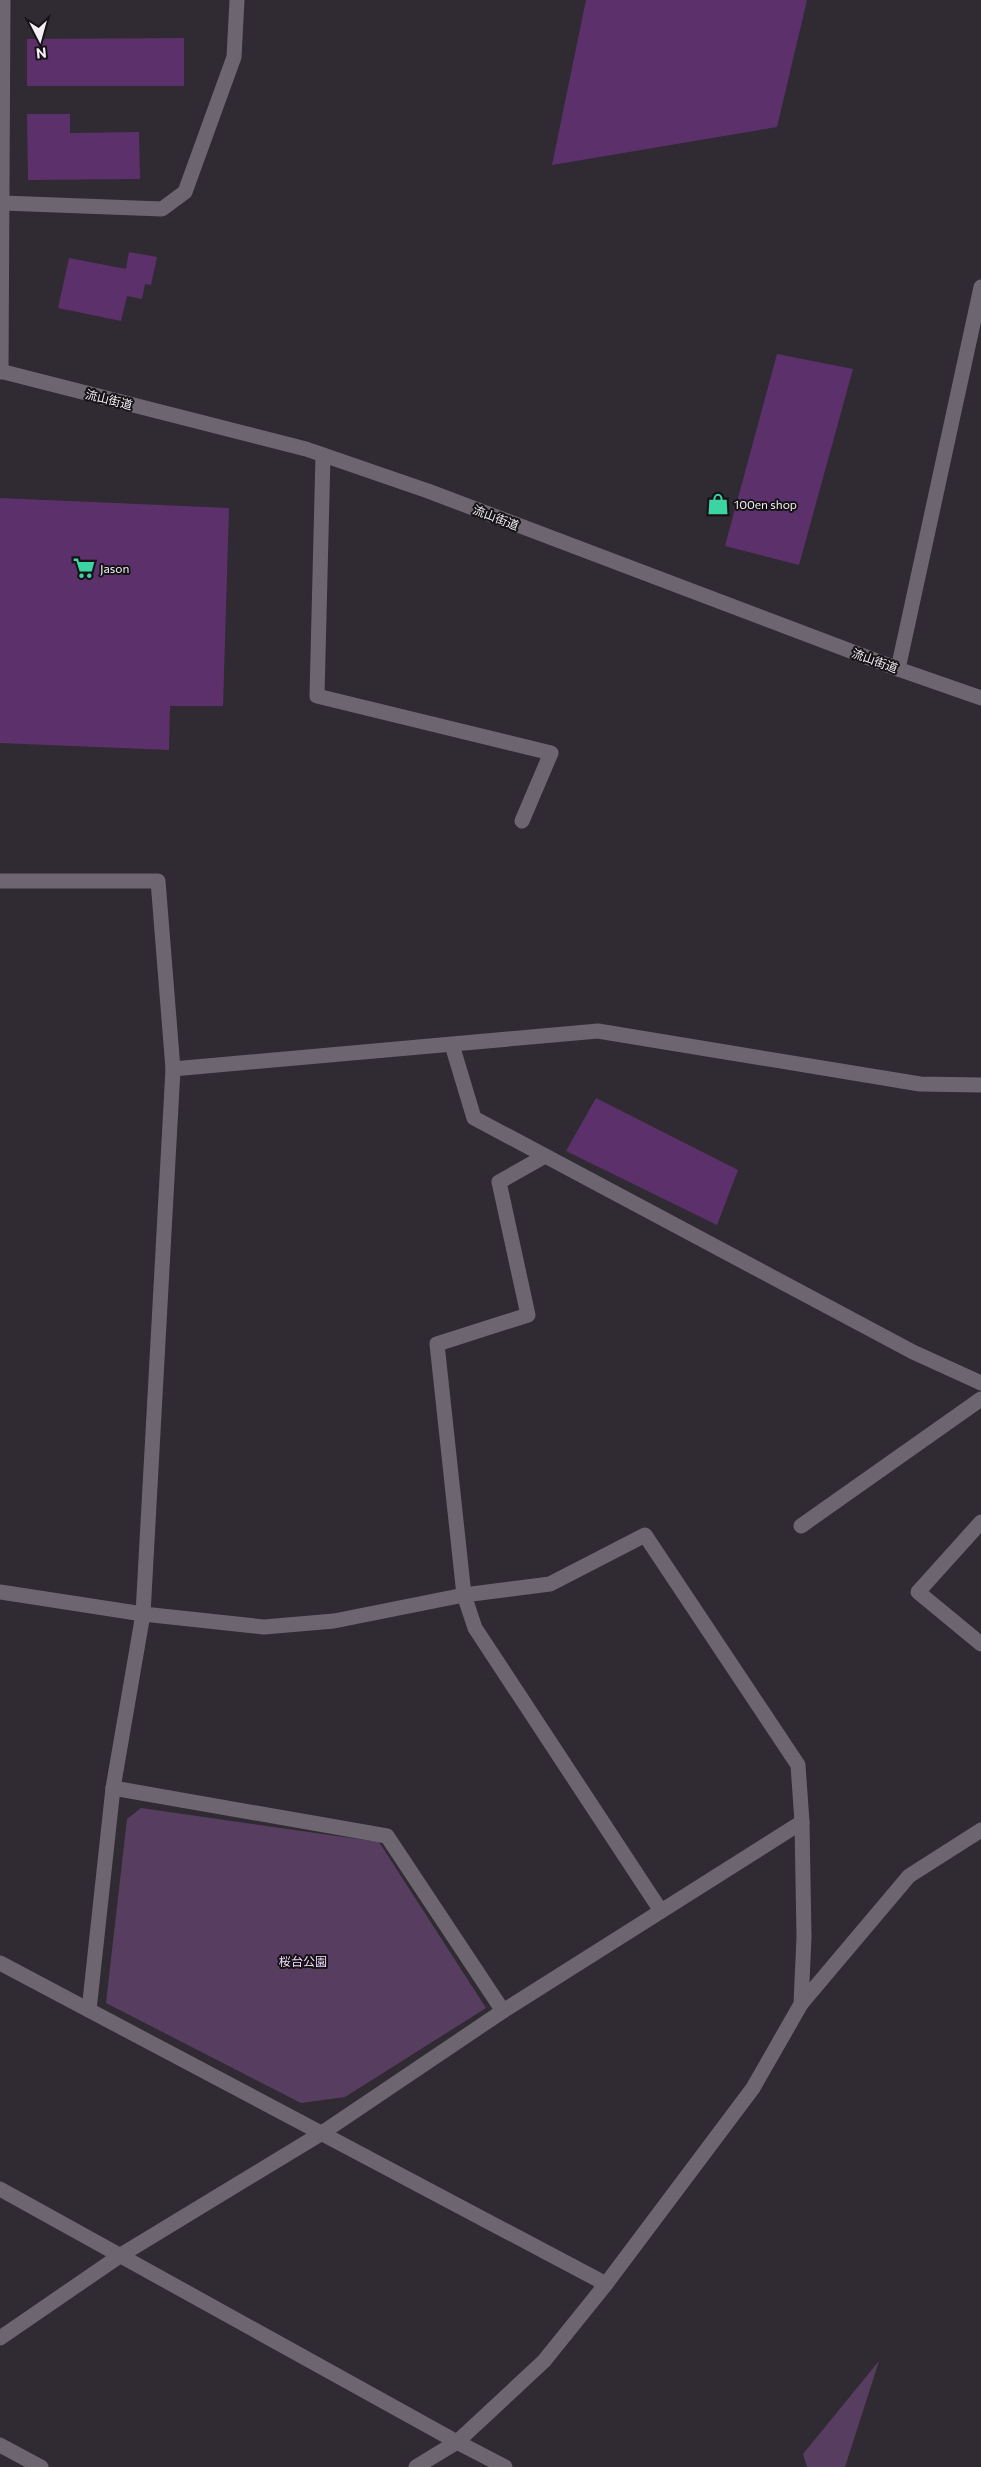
<svg xmlns="http://www.w3.org/2000/svg" width="981" height="2467" font-family="Commissioner,'Noto Sans JP',sans-serif">
<rect width="100%" height="100%" fill="#302a32"/>
<g fill="#573e60">
<path d="M141,1808L379,1842L486,2008L345,2097L301,2103L106,2003L127,1819Z"/>
<path d="M879,2361L845,2467H807L803,2454Z"/>
</g>
<g fill="#5c316b">
<path d="M586,0H807L777,127L552,165Z"/>
<path d="M184,38V86H27V39Z"/>
<path d="M27,114H70V133L139,132L140,179L28,180Z"/>
<path d="M129,252L157,257L151,285L145,284L142,299L127,296L121,321L58,308L69,258L126,269Z"/>
<path d="M777,354L853,369L799,565L725,546Z"/>
<path d="M0,498L229,508L223,706H170L169,750L0,743Z"/>
<path d="M596,1098L738,1170L717,1225L566,1151Z"/>
</g>
<g fill="none" stroke-linecap="round" stroke-linejoin="round">
<g stroke="#6d6670" stroke-width="15">
<path d="M323,455L317,696L551,753L522,821"/>
<path d="M457,2442L505,2467"/>
</g>
<g stroke="#6d6670" stroke-width="15">
<path d="M3,203L162,209L185,192L234,57L237,0"/>
<path d="M1,372L3,0"/>
<path d="M898,669L981,287"/>
<path d="M0,881H158L173,1069L143,1614L113,1788L89,2010"/>
<path d="M452,1045L474,1118L913,1352L981,1383"/>
<path d="M173,1069L598,1031L920,1084L981,1085"/>
<path d="M545,1156L499,1182L528,1315L437,1344L464,1595L475,1628L661,1911"/>
<path d="M981,1522L918,1592L981,1644"/>
<path d="M801,1526L981,1399"/>
<path d="M0,1592L143,1614L264,1627L334,1621L464,1595L550,1584L645,1535L798,1765L802,1822L804,1937L801,2004L753,2088L606,2284L544,2361L457,2442L416,2467"/>
<path d="M113,1788L387,1836L503,2011"/>
<path d="M0,1963L606,2284"/>
<path d="M801,2004L909,1876L981,1830"/>
<path d="M0,2189L457,2442"/>
<path d="M0,2338L121,2255L322,2133L503,2011L802,1822"/>
<path d="M0,2445L41,2467"/>
</g>
<path stroke="#6d6670" stroke-width="15" d="M0,371L306,449L428,491L898,669L981,698"/>
</g>
<defs>
<g id="shop-bare" transform="scale(1.725)"><path d="M-5-2.5h2.3a2.7 3.5 0 0 1 5.4 0H5L5.5 6h-11ZM-1.5-2.5h3a1.5 2.3 0 0 0-3 0Z" fill="#3dd4a3" stroke="#161317" stroke-width="2.5" paint-order="stroke"/></g>
<g id="supermarket-bare" transform="scale(1.725)"><path d="M-6-5.5h2.5l.6 2H6L4.5 2H-2.5L-4.4-4H-6ZM-1.5 3.2a1.3 1.3 0 1 0 .1 0ZM3 3.2a1.3 1.3 0 1 0 .1 0Z" fill="#3dd4a3" stroke="#161317" stroke-width="2.5" paint-order="stroke"/></g>
</defs>
<g fill-rule="evenodd">
<use href="#shop-bare" x="718" y="504"/>
<use href="#supermarket-bare" x="84" y="568"/>
</g>
<g text-anchor="middle" dominant-baseline="central" stroke-width="4" stroke-linejoin="round" paint-order="stroke">
<g font-size="12" fill="#f3eff5" stroke="#161317">
<text transform="translate(109 399) rotate(14)">流山街道</text>
<text transform="translate(496 517) rotate(21)">流山街道</text>
<text transform="translate(875 660) rotate(20)">流山街道</text>
</g>
<g font-size="12" fill="#f3eff5" stroke="#161317" text-anchor="start">
<text x="734" y="504">100en shop</text>
<text x="100" y="568">Jason</text>
</g>
<g font-size="12" fill="#f3d9fd" stroke="#161317">
<text x="303" y="1961">桜台公園</text>
</g>
</g>
<g transform="translate(40 40) rotate(174)" stroke="#161317" stroke-width="4" paint-order="stroke">
<path d="M0-4L9 19L0 12L-9 19Z" fill="#f3eff5"/>
<text y="-8" font-size="14" font-weight="bold" text-anchor="middle" fill="#f3eff5">N</text>
</g>
</svg>
